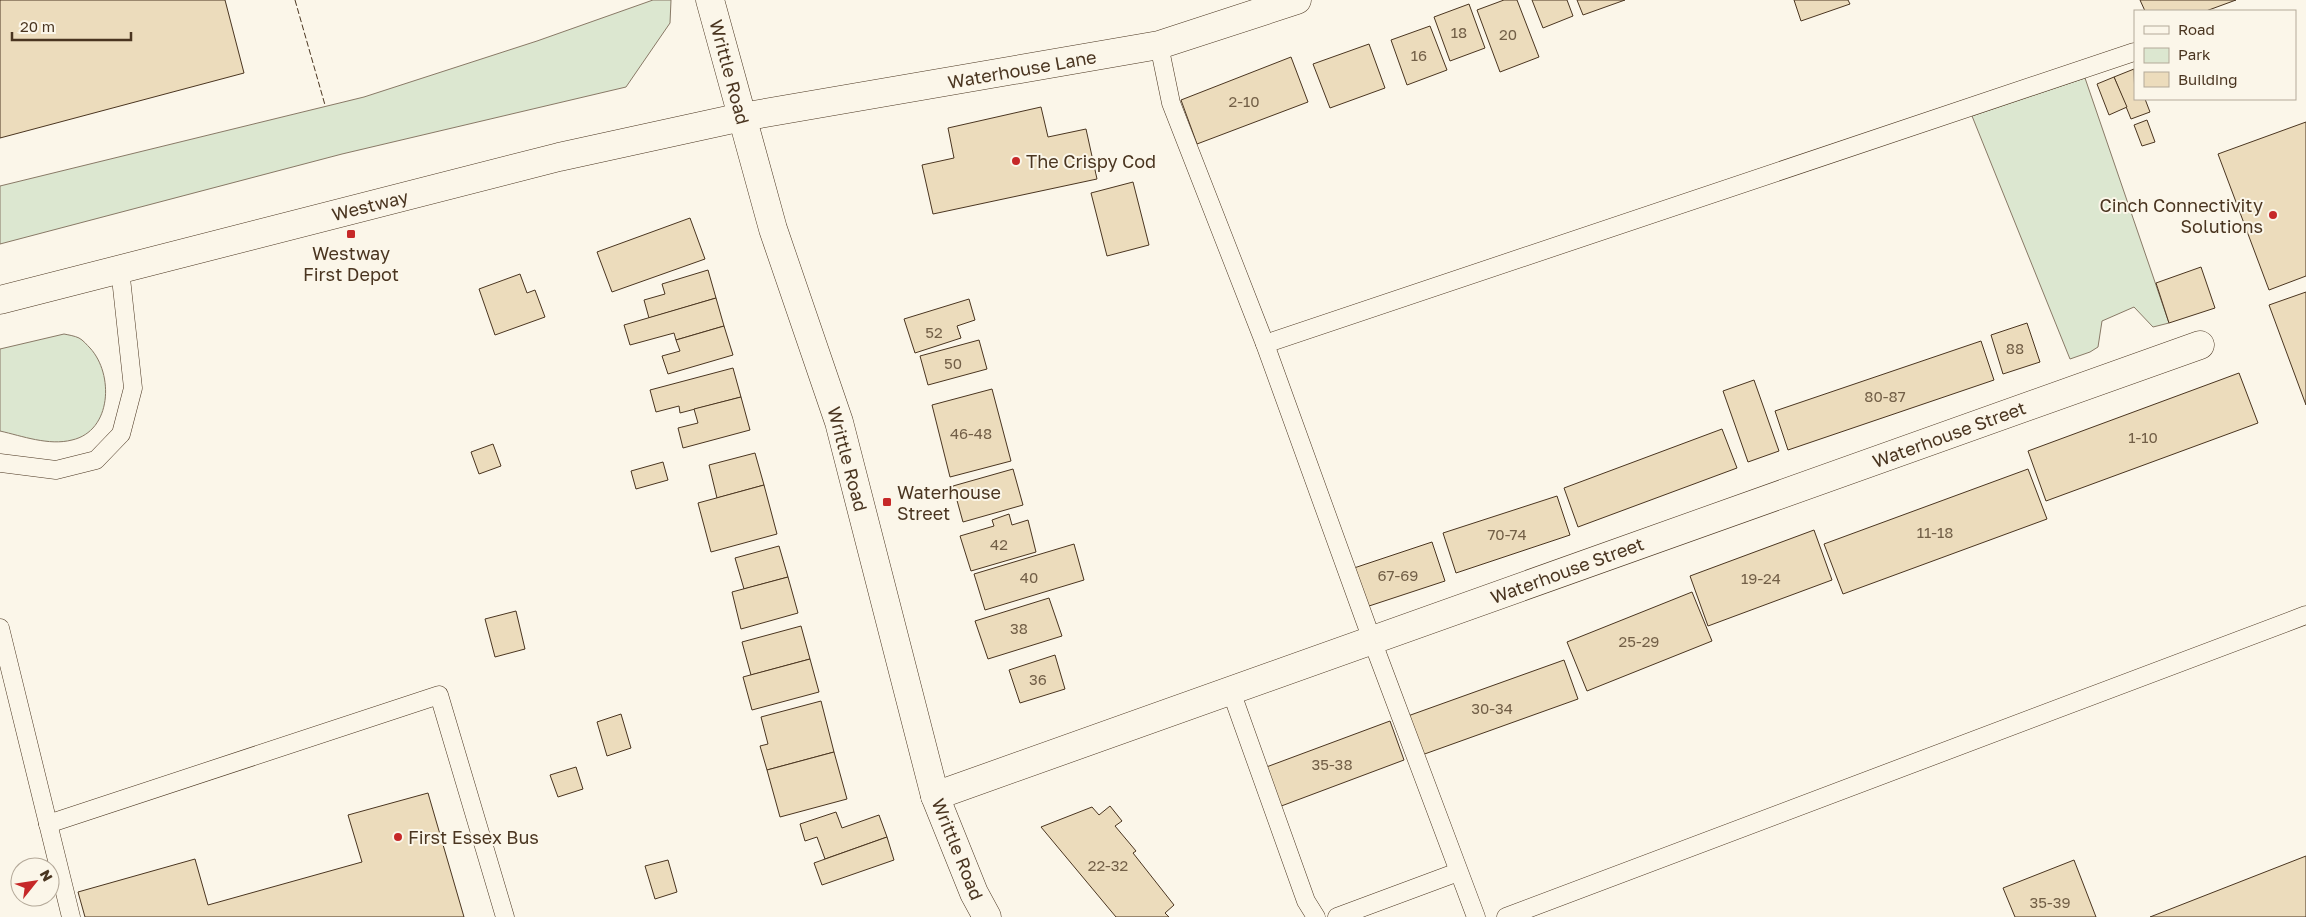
<svg xmlns="http://www.w3.org/2000/svg" width="2306" height="917" font-family="'Golos Text',sans-serif">
<rect width="100%" height="100%" fill="#fbf6e9"/>
<g fill="#dce7d0" stroke="#887966">
<path d="M653,0H671L670,23L626,87L342,154L0,244V186L364,97L537,41Z"/>
<path d="M2085,78L2169,323L2153,327L2134,307L2102,321L2098,347L2090,352L2070,359L1972,116Z"/>
<path d="M64,334C69,335 75,336 79,338C83,340 87,345 90,348C114,374 112,431 72,440C49,446 22,436 0,431V349Z"/>
</g>
<g fill="#ecdcbc" stroke="#4a3520">
<path d="M0,0H225L244,73L0,138Z"/>
<path d="M1504,0H1517L1539,57L1500,72L1477,10Z"/>
<path d="M1532,0H1567L1573,16L1543,28Z"/>
<path d="M1577,0H1625L1583,15Z"/>
<path d="M1794,0H1848L1850,4L1801,21Z"/>
<path d="M2140,0H2236L2206,11H2145Z"/>
<path d="M1469,4L1485,48L1450,61L1434,17Z"/>
<path d="M1430,26L1447,70L1407,85L1391,40Z"/>
<path d="M1369,44L1385,88L1330,108L1313,64Z"/>
<path d="M1291,57L1308,102L1197,144L1181,100Z"/>
<path d="M2134,69L2135,99H2145L2150,112L2131,119L2114,77Z"/>
<path d="M2114,77L2127,107L2109,115L2097,84Z"/>
<path d="M1041,107L1048,137L1086,129L1097,179L933,214L922,165L954,158L948,128Z"/>
<path d="M2147,120L2155,142L2142,146L2134,125Z"/>
<path d="M2306,122V276L2269,290L2218,154Z"/>
<path d="M1133,182L1149,245L1107,256L1091,193Z"/>
<path d="M690,218L705,259L612,292L597,252Z"/>
<path d="M2201,267L2215,308L2169,323L2156,283Z"/>
<path d="M708,270L716,298L649,318L644,300L665,294L662,284Z"/>
<path d="M520,274L527,293L535,290L545,317L495,335L479,289Z"/>
<path d="M2306,292V405L2269,305Z"/>
<path d="M716,298L724,326L676,340L674,333L630,345L624,325Z"/>
<path d="M969,299L975,320L957,326L961,338L915,353L904,319Z"/>
<path d="M2027,323L2040,362L2003,374L1991,335Z"/>
<path d="M724,326L733,355L668,374L662,356L680,351L676,340Z"/>
<path d="M979,340L987,369L928,385L920,356Z"/>
<path d="M1981,341L1994,380L1788,450L1775,411Z"/>
<path d="M733,368L741,397L680,413L679,406L656,412L650,390Z"/>
<path d="M2239,373L2258,423L2046,501L2028,451Z"/>
<path d="M1754,380L1779,451L1748,462L1723,391Z"/>
<path d="M992,389L1011,461L950,477L932,405Z"/>
<path d="M741,397L750,430L683,448L678,428L698,423L694,409Z"/>
<path d="M1722,429L1737,468L1578,527L1564,488Z"/>
<path d="M493,444L501,466L479,474L471,452Z"/>
<path d="M755,453L764,485L717,498L709,465Z"/>
<path d="M663,462L668,480L636,489L631,471Z"/>
<path d="M1013,469L1023,505L963,522L953,486Z"/>
<path d="M2028,469L2047,519L1843,594L1824,544Z"/>
<path d="M764,485L777,534L711,552L698,503Z"/>
<path d="M1557,496L1570,535L1456,573L1443,533Z"/>
<path d="M1009,514L1012,525L1028,520L1036,552L971,571L960,536L994,526L992,520Z"/>
<path d="M1814,530L1832,580L1708,626L1690,576Z"/>
<path d="M1432,542L1445,581L1363,608L1351,569Z"/>
<path d="M1074,544L1084,580L985,610L974,574Z"/>
<path d="M779,546L788,577L744,589L735,558Z"/>
<path d="M788,577L798,613L741,629L732,592Z"/>
<path d="M1692,592L1712,641L1587,691L1567,642Z"/>
<path d="M1049,598L1062,636L988,659L975,621Z"/>
<path d="M516,611L525,649L495,657L485,619Z"/>
<path d="M801,626L810,659L751,675L742,642Z"/>
<path d="M1055,655L1065,689L1020,703L1009,670Z"/>
<path d="M810,659L819,692L752,710L743,677Z"/>
<path d="M1564,660L1578,699L1419,756L1405,717Z"/>
<path d="M821,701L834,752L767,770L760,746L768,744L761,717Z"/>
<path d="M621,714L631,748L607,756L597,722Z"/>
<path d="M1390,721L1404,760L1276,808L1261,769Z"/>
<path d="M834,752L847,799L780,817L767,770Z"/>
<path d="M576,767L583,789L558,797L550,775Z"/>
<path d="M428,793L464,917H85L78,892L195,859L208,905L362,862L348,815Z"/>
<path d="M1110,806L1122,821L1115,826L1136,851L1133,853L1174,905L1165,913L1169,917H1116L1041,827L1092,807L1099,815Z"/>
<path d="M836,812L842,828L879,815L887,837L825,859L817,837L805,841L800,824Z"/>
<path d="M887,837L894,860L822,885L814,863Z"/>
<path d="M2306,856V917H2150Z"/>
<path d="M668,860L677,892L655,899L645,866Z"/>
<path d="M2074,860L2096,917H2015L2003,888Z"/>
</g>
<g fill="none" stroke-linecap="round" stroke-linejoin="round">
<g stroke="#4a3520" stroke-width="19">
<g id="service">
<path d="M1159,45L1171,103L1265,344L1372,640L1476,917"/>
<path d="M1265,344L2134,52"/>
<path d="M0,463L56,470L96,460L121,434L133,388L120,269"/>
<path d="M0,628L71,917"/>
<path d="M1231,691L1306,901L1316,917"/>
<path d="M48,824L439,695L505,917"/>
<path d="M1337,917L1458,872"/>
<path d="M1506,917L2306,615"/>
</g>
</g>
<g stroke="#4a3520" stroke-width="29">
<path id="minor" d="M935,796L2200,345"/>
</g>
<g stroke="#4a3520" stroke-width="29">
<path id="tertiary" d="M710,0L773,229L839,422L935,796L974,893L987,917"/>
</g>
<g stroke="#4a3520" stroke-width="29">
<path id="primary" d="M0,300L559,157L742,117L1159,45L1297,0"/>
</g>
<use href="#service" stroke="#fbf6e9" stroke-width="18"/>
<use href="#minor" stroke="#fbf6e9" stroke-width="28"/>
<use href="#tertiary" stroke="#fbf6e9" stroke-width="28"/>
<use href="#primary" stroke="#fbf6e9" stroke-width="28"/>
<path stroke="#4a3520" stroke-width="1" stroke-dasharray="6 2.5" stroke-linecap="butt" d="M295,0L325,105"/>
</g>
<g fill="#c62828" stroke="#fbf6e9" stroke-width="2">
<circle cx="1016" cy="161" r="5"/>
<circle cx="2273" cy="215" r="5"/>
<rect x="346" y="229" width="10" height="10" rx="2.5"/>
<rect x="882" y="497" width="10" height="10" rx="2.5"/>
<circle cx="398" cy="837" r="5"/>
</g>
<g text-anchor="middle" dominant-baseline="central" stroke-width="4" stroke-linejoin="round" paint-order="stroke">
<g font-size="15" fill="#725f47">
<text x="1459" y="32">18</text>
<text x="1508" y="34">20</text>
<text x="1419" y="55">16</text>
<text x="1244" y="101">2-10</text>
<text x="934" y="332">52</text>
<text x="2015" y="348">88</text>
<text x="953" y="363">50</text>
<text x="1885" y="396">80-87</text>
<text x="971" y="433">46-48</text>
<text x="2143" y="437">1-10</text>
<text x="1935" y="532">11-18</text>
<text x="1507" y="534">70-74</text>
<text x="999" y="544">42</text>
<text x="1398" y="575">67-69</text>
<text x="1029" y="577">40</text>
<text x="1761" y="578">19-24</text>
<text x="1019" y="628">38</text>
<text x="1639" y="641">25-29</text>
<text x="1038" y="679">36</text>
<text x="1492" y="708">30-34</text>
<text x="1332" y="764">35-38</text>
<text x="1108" y="865">22-32</text>
<text x="2050" y="902">35-39</text>
</g>
<g font-size="18" fill="#4a3520" stroke="#fbf6e9">
<text transform="translate(1022 69) rotate(-10)">Waterhouse Lane</text>
<text transform="translate(730 72) rotate(75)">Writtle Road</text>
<text transform="translate(370 205) rotate(-14)">Westway</text>
<text transform="translate(1949 434) rotate(-20)">Waterhouse Street</text>
<text transform="translate(848 459) rotate(75)">Writtle Road</text>
<text transform="translate(1567 570) rotate(-20)">Waterhouse Street</text>
<text transform="translate(958 849) rotate(68)">Writtle Road</text>
</g>
<g font-size="18" fill="#4a3520" stroke="#fbf6e9" text-anchor="start">
<text x="1026" y="161">The Crispy Cod</text>
<text x="2263" y="205" text-anchor="end">Cinch Connectivity<tspan x="2263" dy="21">Solutions</tspan></text>
<text x="351" y="253" text-anchor="middle">Westway<tspan x="351" dy="21">First Depot</tspan></text>
<text x="897" y="492">Waterhouse<tspan x="897" dy="21">Street</tspan></text>
<text x="408" y="837">First Essex Bus</text>
</g>
</g>
<rect x="2134" y="10" width="162" height="90" fill="#fbf6e9" stroke="#b4a999"/>
<rect x="2144" y="26" width="25" height="8" fill="#fbf6e9" stroke="#b4a999"/>
<text x="2178" y="35" font-size="15" fill="#4a3520">Road</text>
<rect x="2144" y="48" width="25" height="15" fill="#dce7d0" stroke="#b4a999"/>
<text x="2178" y="60" font-size="15" fill="#4a3520">Park</text>
<rect x="2144" y="72" width="25" height="15" fill="#ecdcbc" stroke="#b4a999"/>
<text x="2178" y="85" font-size="15" fill="#4a3520">Building</text>
<g transform="translate(35 882) rotate(60)"><circle r="24" fill="#fbf6e9" stroke="#b4a999"/>
<path d="M0-4L9 19L0 12L-9 19Z" fill="#c62828"/>
<text y="-8" font-size="14" font-weight="bold" text-anchor="middle" fill="#4a3520">N</text>
</g>
<path d="M12 32v8h119v-8" fill="none" stroke="#4a3520" stroke-width="2.5"/>
<text x="20" y="32" font-size="15" fill="#4a3520" stroke="#fbf6e9" stroke-width="4" paint-order="stroke">20 m</text>
</svg>
